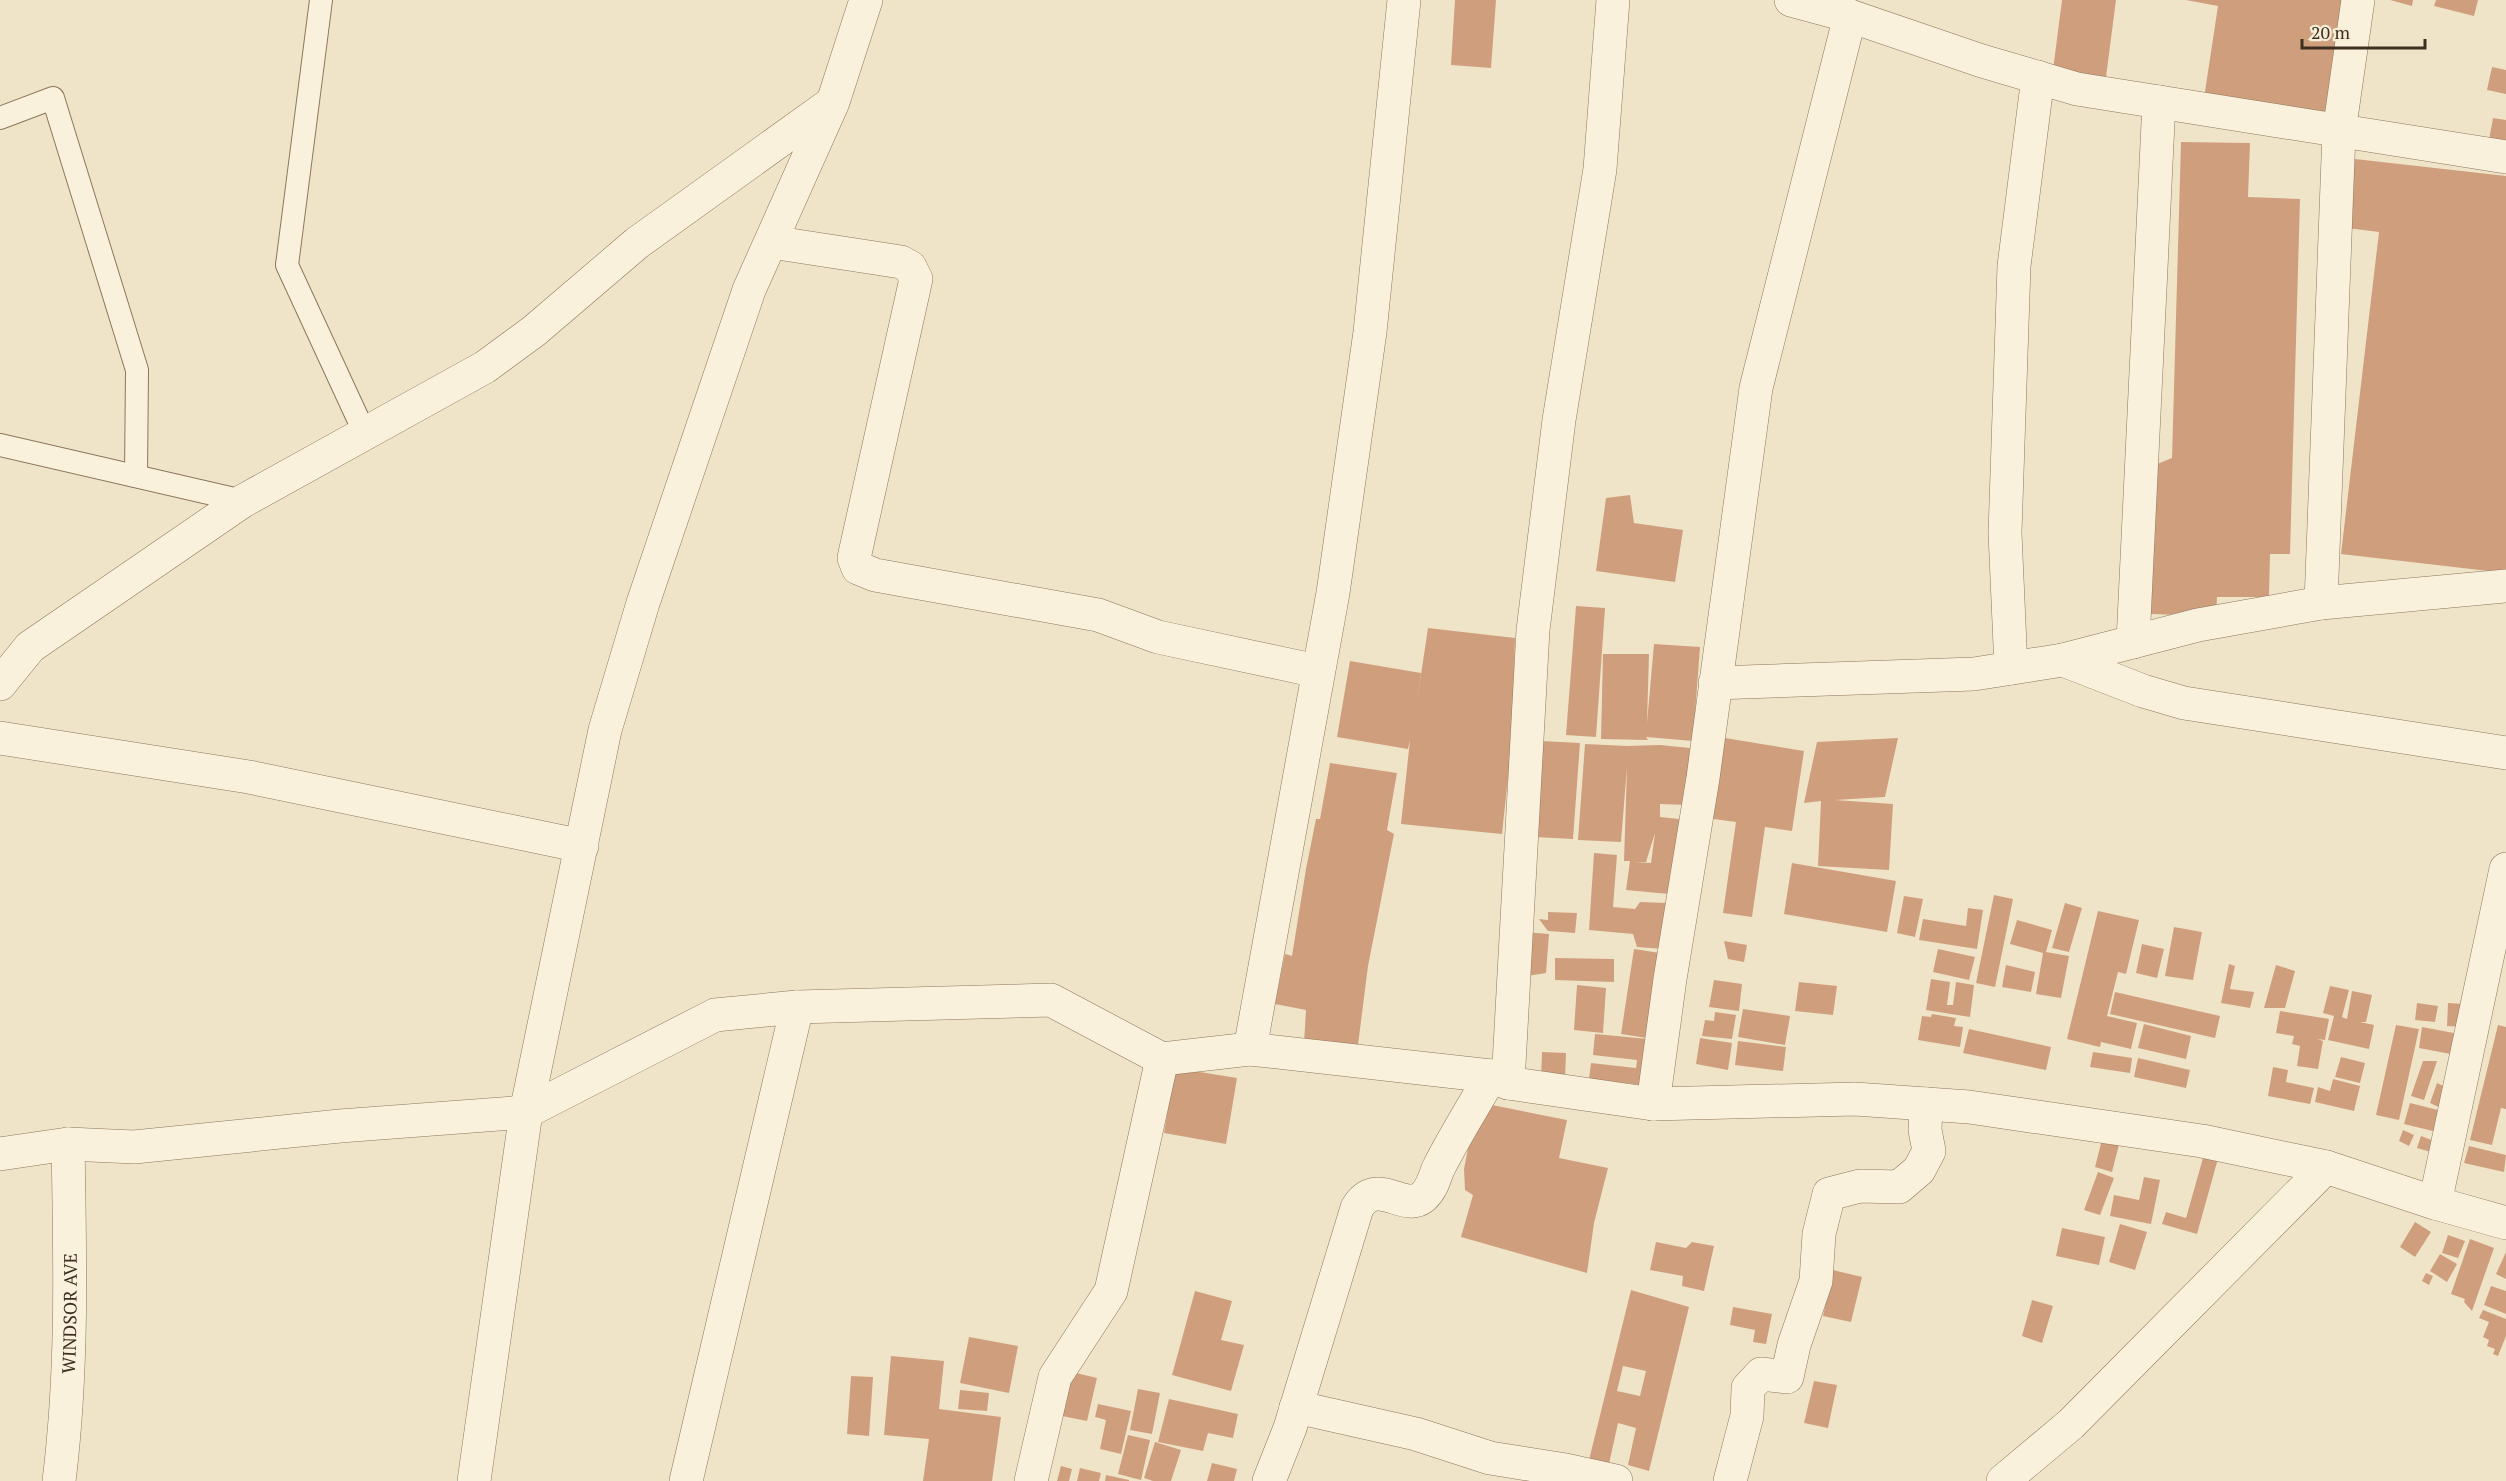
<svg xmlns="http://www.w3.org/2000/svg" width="2506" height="1481" font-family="'PT Serif',serif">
<rect width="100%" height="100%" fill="#f0e4c8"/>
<g fill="#cf9f7d" fill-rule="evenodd">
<path d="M1455,0H1496L1491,68L1451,65Z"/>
<path d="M2062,0H2116L2106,77L2053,70Z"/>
<path d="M2186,0H2346L2331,116L2204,98L2218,6Z"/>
<path d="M2390,0H2413L2412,6Z"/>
<path d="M2436,0H2478L2474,16L2434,6Z"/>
<path d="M2492,67L2506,70V94L2487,90Z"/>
<path d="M2493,118L2506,120V143L2489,140Z"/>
<path d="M2181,142L2250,143L2248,197L2300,199L2290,554H2270L2269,597H2217L2216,616L2151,614L2155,465L2172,458Z"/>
<path d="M2355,159L2506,176V573L2341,554L2379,232L2347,228Z"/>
<path d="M1630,495L1634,523L1683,530L1675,582L1596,571L1606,498Z"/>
<path d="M1576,606L1605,608L1596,737L1566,735Z"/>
<path d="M1428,628L1515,638L1512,740L1502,834L1401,824L1410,740L1408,749L1337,737L1350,661L1421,673L1417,701Z"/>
<path d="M1654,644L1700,647L1693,741L1646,737L1648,740L1601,739L1603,654H1649L1647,723Z"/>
<path d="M1719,737L1804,751L1792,831L1765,827L1752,917L1723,913L1736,822L1706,818Z"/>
<path d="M1898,738L1885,797L1835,800L1893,804L1889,870L1818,866L1821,801L1804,803L1817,742Z"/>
<path d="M1541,741L1580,743L1573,839L1535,837Z"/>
<path d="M1585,744L1627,746L1660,745L1690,748L1687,805L1660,804V817L1689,820L1680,895L1626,890L1630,861H1624L1627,767L1621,842L1578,840ZM1655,833L1651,863L1635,862H1646Z"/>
<path d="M1330,763L1397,773L1387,830L1394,834L1368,966L1358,1045L1304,1043L1306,1010L1275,1004L1285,954L1292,956L1306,869L1316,819H1320Z"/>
<path d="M1594,853L1617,855L1613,907L1635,909L1640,902L1667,903L1664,949L1637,947L1633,934L1589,930Z"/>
<path d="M1792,863L1896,881L1887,932L1784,914Z"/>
<path d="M1994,895L2013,899L1995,987L1976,983Z"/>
<path d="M1904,896L1923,899L1915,937L1897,933Z"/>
<path d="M2065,903L2082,908L2069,952L2052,948Z"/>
<path d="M1968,908L1983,910L1977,949L1919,940L1923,919L1966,926Z"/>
<path d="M2098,911L2139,920L2126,974L2118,972L2107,1016L2137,1023L2131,1049L2101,1042L2100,1047L2067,1039Z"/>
<path d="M1548,912L1577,913L1575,933L1548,931L1539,919L1548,920Z"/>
<path d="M2017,920L2052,930L2046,952L2069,956L2061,998L2036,994L2043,953L2010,944Z"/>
<path d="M2174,927L2202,932L2193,980L2165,976Z"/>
<path d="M1524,932L1549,934L1546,973L1521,977Z"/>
<path d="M1724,941L1747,945L1744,962L1728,959Z"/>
<path d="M2142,944L2164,949L2157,978L2136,973Z"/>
<path d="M1634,949L1660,953L1647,1038L1621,1034Z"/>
<path d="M1938,949L1975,957L1969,980L1933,972Z"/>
<path d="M1555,958L1614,959V982L1555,980Z"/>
<path d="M2229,964L2235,966L2230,989L2254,992L2250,1008L2221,1003Z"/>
<path d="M2006,965L2035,972L2031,992L2002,987Z"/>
<path d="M2276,965L2295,971L2285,1008H2264Z"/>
<path d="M1931,979L1950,982L1947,1005H1953L1956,982L1974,985L1970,1017L1926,1010Z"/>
<path d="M1714,980L1742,984L1739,1011L1709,1007Z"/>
<path d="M1799,982L1837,986L1833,1015L1795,1011Z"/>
<path d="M1577,985L1606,988L1603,1033L1574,1030Z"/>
<path d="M2330,986L2349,990L2342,1017L2347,1019L2352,991L2372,995L2366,1022H2360L2374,1025L2369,1049L2328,1040L2334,1016L2323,1013Z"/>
<path d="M2115,992L2220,1016L2215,1038L2110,1014Z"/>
<path d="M2417,1003L2438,1006L2435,1022L2415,1020Z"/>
<path d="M2448,1003L2465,1004L2463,1027L2447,1026Z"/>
<path d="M1743,1009L1790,1016L1785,1045L1738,1037Z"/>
<path d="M2280,1011L2329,1019L2325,1040L2317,1039L2323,1041L2318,1069L2297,1066L2300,1046L2292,1044L2294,1036L2276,1033Z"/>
<path d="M1715,1012L1736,1015L1732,1039L1702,1036L1705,1020L1714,1021Z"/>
<path d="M1932,1014L1956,1018L1954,1026L1963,1027L1960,1047L1918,1040L1922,1016L1931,1017Z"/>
<path d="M2144,1024L2191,1036L2186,1059L2138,1048Z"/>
<path d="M2396,1025L2419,1029L2399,1120L2376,1115Z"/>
<path d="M2498,1025L2506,1027V1109L2501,1108L2492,1145L2470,1140Z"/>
<path d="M2422,1027L2459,1034L2456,1055L2419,1048Z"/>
<path d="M1969,1029L2051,1047L2046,1070L1963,1053Z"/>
<path d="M1595,1034L1648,1039L1643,1085L1589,1079L1591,1063L1636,1068L1637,1060L1593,1055Z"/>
<path d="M1700,1038L1732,1043L1728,1070L1696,1064Z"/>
<path d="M1738,1041L1786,1047L1783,1071L1735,1065Z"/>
<path d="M1542,1052L1566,1053L1565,1079L1541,1078Z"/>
<path d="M2093,1052L2132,1058L2130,1073L2090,1067Z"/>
<path d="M2341,1057L2365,1063L2360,1083L2335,1077Z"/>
<path d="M2138,1058L2190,1070L2186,1088L2134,1077Z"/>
<path d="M2423,1061H2437L2424,1100L2411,1096Z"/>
<path d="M2273,1067L2288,1070L2286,1082L2314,1088L2310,1104L2268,1096Z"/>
<path d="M1175,1068L1237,1078L1226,1144L1164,1133Z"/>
<path d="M2333,1079L2360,1086L2354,1111L2315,1102L2318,1087L2330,1091Z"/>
<path d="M2437,1083L2450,1089L2443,1109L2430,1103Z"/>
<path d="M1477,1102L1567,1120L1559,1158L1608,1168L1594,1223L1587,1273L1461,1237L1473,1195L1465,1190L1464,1169Z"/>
<path d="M2410,1103L2442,1111L2437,1132L2404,1124Z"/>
<path d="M2105,1128L2122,1133L2112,1172L2095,1167Z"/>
<path d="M2403,1130L2414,1135L2409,1146L2399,1141Z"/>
<path d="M2421,1136L2434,1141L2431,1152L2417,1148Z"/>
<path d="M2469,1146L2506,1155L2504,1172L2464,1163Z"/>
<path d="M2205,1151L2219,1155L2197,1234L2162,1224L2166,1212L2186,1218Z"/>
<path d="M2098,1172L2114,1178L2100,1215L2084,1210Z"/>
<path d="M2144,1177L2160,1180L2151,1224L2110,1216L2114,1195L2139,1200Z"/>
<path d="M2415,1222L2431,1232L2415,1257L2400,1247Z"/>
<path d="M2120,1224L2147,1232L2135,1270L2109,1262Z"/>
<path d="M2062,1228L2105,1237L2099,1265L2056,1256Z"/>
<path d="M2448,1235L2465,1241L2458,1258L2442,1253Z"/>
<path d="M2470,1239L2494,1248L2472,1311L2464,1302L2465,1299L2451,1294Z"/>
<path d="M1656,1242L1686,1248L1692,1242L1714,1246L1704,1291L1682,1286L1683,1276L1650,1270Z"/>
<path d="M2506,1252V1279L2496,1274Z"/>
<path d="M2440,1254L2457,1264L2447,1282L2430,1271Z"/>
<path d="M1833,1270L1862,1277L1851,1322L1823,1316Z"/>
<path d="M2426,1273L2433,1276L2429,1285L2422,1281Z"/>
<path d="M2491,1286L2506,1291V1314L2484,1305Z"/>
<path d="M1631,1290L1689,1307L1649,1471L1628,1465L1636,1428L1618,1423L1609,1464L1589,1460ZM1623,1366L1646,1371L1640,1396L1617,1391Z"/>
<path d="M1195,1291L1232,1301L1221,1340L1244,1345L1231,1391L1172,1375Z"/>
<path d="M2032,1300L2053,1306L2042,1343L2022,1336Z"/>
<path d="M1733,1307L1772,1314L1766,1344L1753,1342L1755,1330L1730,1325Z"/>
<path d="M2483,1310L2506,1319V1336L2498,1356L2493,1354L2495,1349L2487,1346L2489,1340L2483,1337L2489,1322L2479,1318Z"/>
<path d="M969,1337L1018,1346L1009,1393L960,1383Z"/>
<path d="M891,1356L944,1361L939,1409L1001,1417L992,1481H923L929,1439L884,1435Z"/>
<path d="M1072,1372L1097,1378L1087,1421L1062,1416Z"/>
<path d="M851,1376L873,1377L869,1436L847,1434Z"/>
<path d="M1814,1381L1837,1385L1828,1428L1804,1423Z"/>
<path d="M1138,1389L1160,1393L1152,1434L1130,1430Z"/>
<path d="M960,1390L989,1393L987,1411L958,1409Z"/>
<path d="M1169,1399L1238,1414L1233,1438L1208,1433L1203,1451L1158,1442Z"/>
<path d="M1098,1404L1131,1411L1121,1454L1100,1449L1106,1420L1095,1417Z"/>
<path d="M1128,1435L1150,1440L1141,1480L1118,1474Z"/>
<path d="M1155,1442L1181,1450L1171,1481H1153L1144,1478Z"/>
<path d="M1212,1463L1237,1469L1234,1481H1207Z"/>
<path d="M1061,1466L1072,1469L1069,1481H1057Z"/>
<path d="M1080,1468L1101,1473L1099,1481H1077Z"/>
<path d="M1106,1475L1129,1480V1481H1105Z"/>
</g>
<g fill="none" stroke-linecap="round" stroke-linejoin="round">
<g stroke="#8d765c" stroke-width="24">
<g id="service">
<path d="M321,0L287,265L365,434"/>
<path d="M0,118L53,98L137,370L136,476"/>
<path d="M0,445L243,501"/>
</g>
</g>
<g stroke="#8d765c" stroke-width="34">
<g id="minor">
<path d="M1791,0L1850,16L1982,61L2077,89L2506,157"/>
<path d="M771,242L901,262L910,267L916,279L854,558L858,568L875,575L1098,615L1158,637L1317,671"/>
<path d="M2321,603L2339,132L2358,0"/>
<path d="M2133,642L2159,102"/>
<path d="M2063,660L2198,625L2321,603L2506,586"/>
<path d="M2011,668L2005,533L2014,266L2038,77"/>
<path d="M1715,683L1974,674L2063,660L2143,691L2184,703L2506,753"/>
<path d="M0,684L30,647L243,501L485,367L534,331L637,243L832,103"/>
<path d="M0,738L249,777L582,846"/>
<path d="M1250,1049L1333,593L1370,332L1404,0"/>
<path d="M1508,1083L1533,630L1559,420L1600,169L1613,0"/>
<path d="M1653,1104L1670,979L1703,778L1756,388L1850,16"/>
<path d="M0,1154L68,1144L134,1147L340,1126L526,1112L715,1015L797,1007L1051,1000L1162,1059L1250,1049L1491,1076L1508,1083L1653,1104L1855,1099L1969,1107L2202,1141L2326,1167L2435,1203L2506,1223"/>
<path d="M2435,1203L2506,869"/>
<path d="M1296,1407L1416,1434L1490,1458L1566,1470L1616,1481"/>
<path id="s1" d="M59,1481C73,1369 70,1257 68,1144"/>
<path d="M474,1481L526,1112L605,730L643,603L749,290L833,102L866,0"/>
<path d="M686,1481L797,1007"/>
<path d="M1031,1481L1055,1377L1111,1291L1162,1059"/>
<path d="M1269,1481L1290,1428L1357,1208C1377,1175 1404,1213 1423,1197C1432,1189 1434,1179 1438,1169C1454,1137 1473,1107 1491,1076"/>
<path d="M1730,1481L1747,1416L1748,1388L1761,1374L1787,1377L1794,1345L1816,1281L1819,1234L1829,1194L1860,1186L1899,1187L1919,1170L1929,1151L1925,1130L1926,1104"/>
<path d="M2003,1481L2071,1424L2326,1167"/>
</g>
</g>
<use href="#service" stroke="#faf1dc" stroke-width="22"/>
<use href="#minor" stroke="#faf1dc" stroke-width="33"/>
</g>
<g text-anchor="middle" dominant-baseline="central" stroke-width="6" stroke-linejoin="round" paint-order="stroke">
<g font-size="18" fill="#3d2e20" stroke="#f7eed8">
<text stroke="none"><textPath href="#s1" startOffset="168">WINDSOR AVE</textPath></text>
</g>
</g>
<path d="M2302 39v9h123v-9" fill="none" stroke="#3d2e20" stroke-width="3"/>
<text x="2311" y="39" font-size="18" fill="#3d2e20" stroke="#f7eed8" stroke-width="4.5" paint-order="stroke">20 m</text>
</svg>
